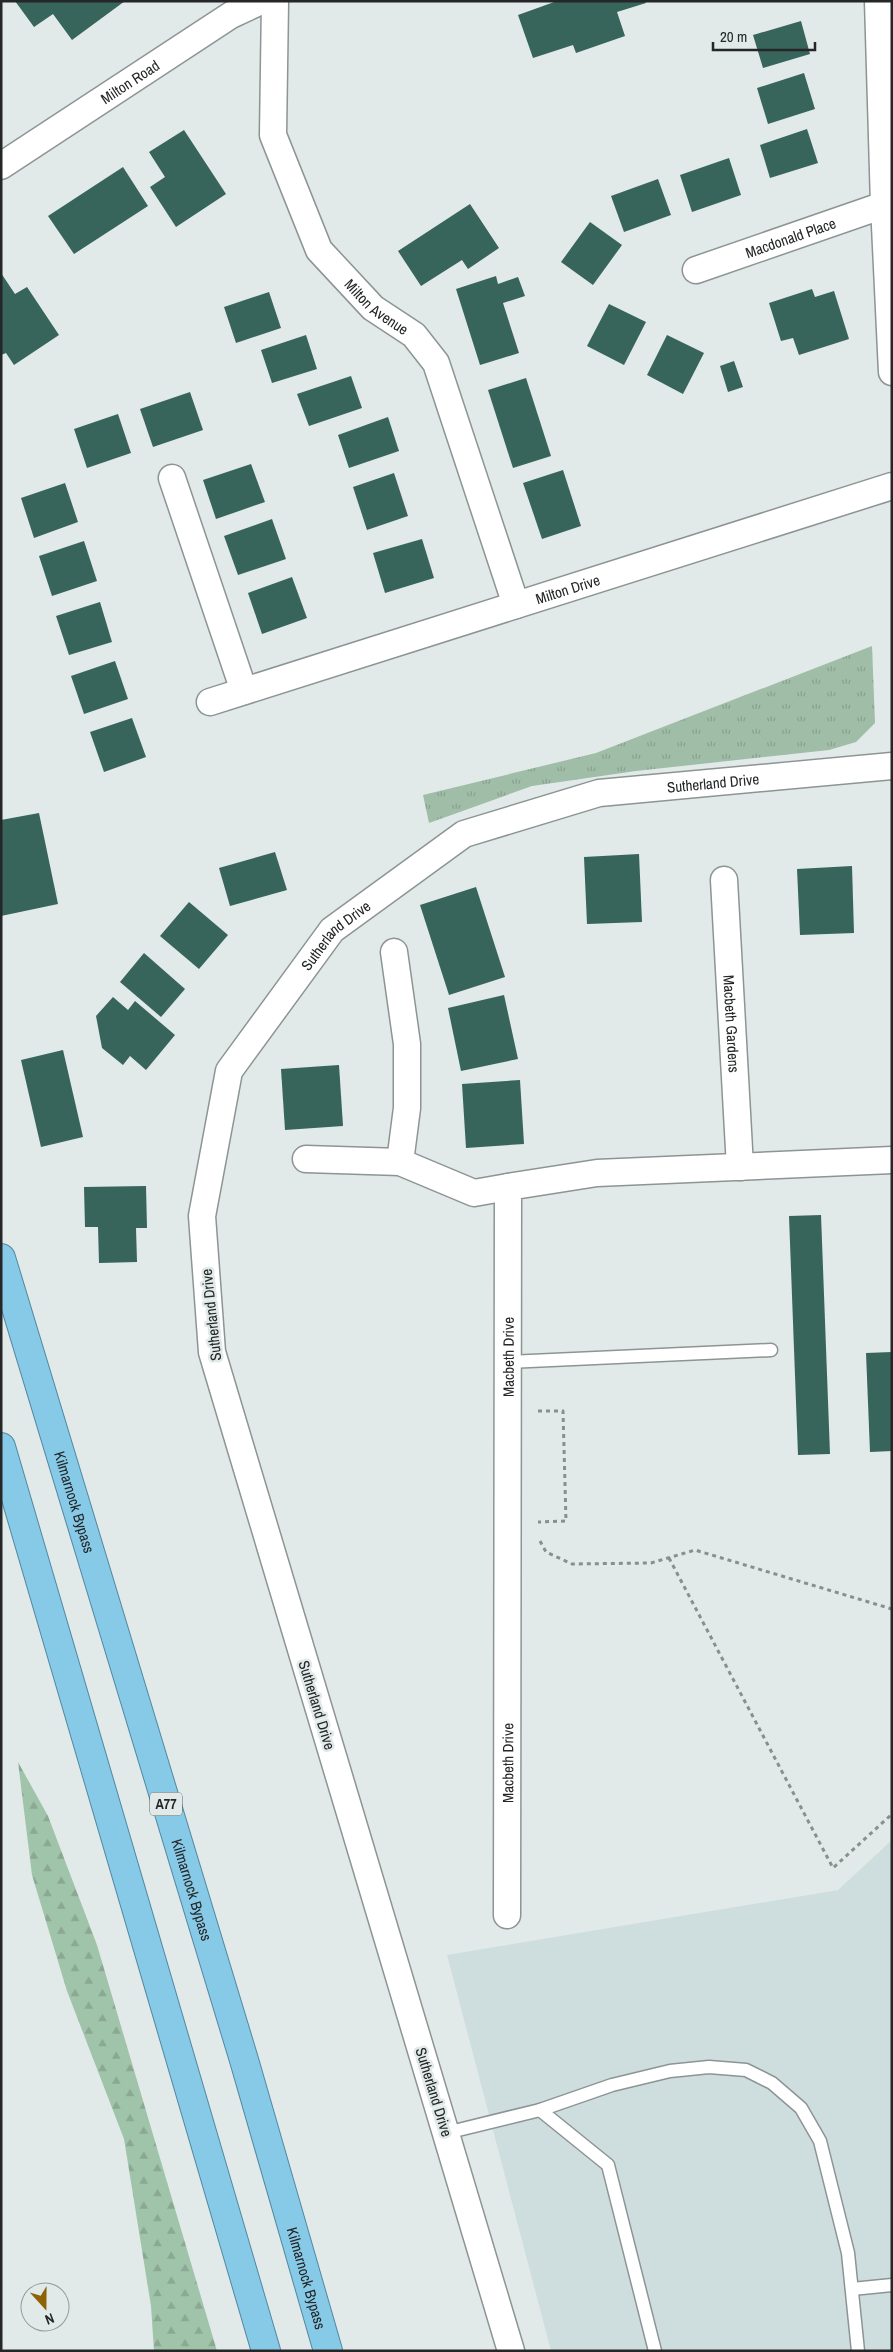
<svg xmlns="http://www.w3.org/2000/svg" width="893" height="2352" font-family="'Archivo Narrow',sans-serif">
<defs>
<pattern id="grass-tufts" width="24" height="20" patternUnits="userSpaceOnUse" patternTransform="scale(1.25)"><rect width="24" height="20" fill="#9fbda7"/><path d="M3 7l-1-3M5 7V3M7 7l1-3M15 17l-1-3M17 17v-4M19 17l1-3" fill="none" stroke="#89a290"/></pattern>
<pattern id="forest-firs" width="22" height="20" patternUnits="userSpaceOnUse" patternTransform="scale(1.25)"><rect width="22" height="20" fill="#a0c4aa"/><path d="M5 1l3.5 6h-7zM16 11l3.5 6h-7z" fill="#8aa892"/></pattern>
</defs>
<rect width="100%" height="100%" fill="#e1e9e9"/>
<path fill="#cededf" d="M892,1840V2351H551L447,1955L838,1890Z"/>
<path fill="url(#grass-tufts)" d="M872,646L875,723L856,742L829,750L636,771L532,786L429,823L423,795L596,753Z"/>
<path fill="url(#forest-firs)" d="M18,1762L48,1816L97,1945L217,2351H154L151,2306L124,2139L67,1991L32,1875Z"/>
<g fill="#37645b">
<path d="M15,1H125L72,40L53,14L34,27Z"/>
<path d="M557,1H645L646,3L617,12L625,36L576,53L573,45L533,58L518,15Z"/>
<path d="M801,21L810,54L763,68L753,35Z"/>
<path d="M804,73L815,109L768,124L757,88Z"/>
<path d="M807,129L818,163L770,178L760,145Z"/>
<path d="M184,130L226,194L176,227L150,187L165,177L149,152Z"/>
<path d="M729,158L741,195L692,212L680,175Z"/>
<path d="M123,167L148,206L74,254L48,216Z"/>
<path d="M658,179L671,215L624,232L611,196Z"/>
<path d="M470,204L499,248L468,269L462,260L421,286L398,251Z"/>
<path d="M590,222L622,245L593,285L561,262Z"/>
<path d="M1,273L15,294L27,287L59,335L14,365L6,353L1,355Z"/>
<path d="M496,276L498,284L518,277L525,296L503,303L519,353L480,365L456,289Z"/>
<path d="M812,289L815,297L834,291L849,339L799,355L793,338L781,341L769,303Z"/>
<path d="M269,292L281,328L236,343L224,307Z"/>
<path d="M609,304L646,322L624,365L587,346Z"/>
<path d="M306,335L317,369L272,383L261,350Z"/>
<path d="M667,335L704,353L683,394L647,375Z"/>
<path d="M734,361L743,387L728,392L720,366Z"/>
<path d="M351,376L362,408L309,426L297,394Z"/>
<path d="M526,378L551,456L513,468L488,390Z"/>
<path d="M190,392L203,430L153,447L140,409Z"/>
<path d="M118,414L131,453L87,468L74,429Z"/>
<path d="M388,417L399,451L349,468L338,435Z"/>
<path d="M251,464L265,502L216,519L203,480Z"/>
<path d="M563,470L581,526L542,539L523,483Z"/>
<path d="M394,473L408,516L367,530L353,487Z"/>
<path d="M65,483L78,522L34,538L21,498Z"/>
<path d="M272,519L286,559L238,575L224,536Z"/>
<path d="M422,539L434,578L385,593L373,553Z"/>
<path d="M84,541L97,581L52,596L39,556Z"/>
<path d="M292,577L307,618L262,634L248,593Z"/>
<path d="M100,602L112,642L69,655L56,616Z"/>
<path d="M115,661L128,699L84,714L71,676Z"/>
<path d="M132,718L146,757L104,772L90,732Z"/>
<path d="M39,813L58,904L1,916V820Z"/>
<path d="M275,852L287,890L230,906L219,868Z"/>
<path d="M639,854L642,922L587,924L584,857Z"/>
<path d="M852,866L854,933L800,935L797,869Z"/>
<path d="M476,887L505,977L449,995L420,905Z"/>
<path d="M189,902L228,935L199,969L160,936Z"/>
<path d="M144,953L185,989L161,1017L120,982Z"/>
<path d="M504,995L518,1059L461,1071L448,1008Z"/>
<path d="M113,997L128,1010L135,1001L175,1035L146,1070L130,1056L123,1065L102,1048L96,1016Z"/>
<path d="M63,1050L83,1137L41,1147L21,1060Z"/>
<path d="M339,1065L343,1126L285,1130L281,1069Z"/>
<path d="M520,1080L524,1144L466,1148L462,1084Z"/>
<path d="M146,1186L147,1228H136L137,1262L99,1263L98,1227H85L84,1187Z"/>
<path d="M821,1215L830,1454L798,1455L789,1216Z"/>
<path d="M892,1352V1451L870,1452L866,1353Z"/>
</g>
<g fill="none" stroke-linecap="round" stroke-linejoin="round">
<g stroke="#8d9494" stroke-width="15">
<g id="service">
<path d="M508,1362L771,1350"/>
<path d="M540,2110L608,2165L655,2351"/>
<path d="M446,2133L540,2110L612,2085L670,2071L709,2067L746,2070L772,2083L801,2108L820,2141L848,2253L858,2351"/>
<path d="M852,2289L892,2285"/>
</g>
</g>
<g stroke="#8d9494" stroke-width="29">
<g id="minor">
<path id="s1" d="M275,1L273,135L319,250L373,308L414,335L436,363L516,605"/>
<path d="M878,1L884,205L892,372"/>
<path id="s2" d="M1,166L231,15L261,1"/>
<path id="s3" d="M696,270L884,205"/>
<path d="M172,478L244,691"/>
<path id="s4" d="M210,702L892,486"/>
<path id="s5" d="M724,880L740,1167"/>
<path d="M394,952L407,1044V1108L400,1162"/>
<path d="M306,1159L400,1162L474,1193L508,1187"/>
<path id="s6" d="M507,1915L508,1187L597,1173L892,1160"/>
<path id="s7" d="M511,2351L212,1352L202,1216L229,1071L332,930L464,834L599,793L892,766"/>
</g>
</g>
<g stroke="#5188a0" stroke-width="30">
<g id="trunk">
<path id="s8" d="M1,1258L244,2060L328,2351"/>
<path d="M1,1447L266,2351"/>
</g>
</g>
<g stroke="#898e8e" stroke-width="3" stroke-dasharray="4 4" stroke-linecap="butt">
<path d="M538,1411H563L566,1521L538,1522"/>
<path d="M540,1541L546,1552L572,1564L651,1563L695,1550L892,1609"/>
<path d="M669,1558L833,1868L892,1814"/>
</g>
<use href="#service" stroke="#fff" stroke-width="12"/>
<use href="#minor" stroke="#fff" stroke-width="26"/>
<use href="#trunk" stroke="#87cae7" stroke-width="28"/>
</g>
<g text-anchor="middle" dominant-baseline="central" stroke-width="5" stroke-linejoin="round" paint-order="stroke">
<rect fill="#e1e9e9" stroke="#5d6061" stroke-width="1" x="150" y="1792.5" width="32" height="23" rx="4"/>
<g font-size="14" font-weight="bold" fill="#242627">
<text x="166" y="1804">A77</text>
</g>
<g font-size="15" fill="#242627" stroke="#e1e9e9">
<text stroke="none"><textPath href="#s2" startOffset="154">Milton Road</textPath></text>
<text stroke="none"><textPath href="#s3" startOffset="100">Macdonald Place</textPath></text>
<text stroke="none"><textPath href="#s1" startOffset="339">Milton Avenue</textPath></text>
<text stroke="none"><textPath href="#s4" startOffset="375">Milton Drive</textPath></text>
<text stroke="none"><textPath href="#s7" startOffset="1920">Sutherland Drive</textPath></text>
<text stroke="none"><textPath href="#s7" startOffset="1500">Sutherland Drive</textPath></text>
<text stroke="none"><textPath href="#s5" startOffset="144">Macbeth Gardens</textPath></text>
<text transform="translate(211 1315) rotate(-96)">Sutherland Drive</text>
<text stroke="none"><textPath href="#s6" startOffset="558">Macbeth Drive</textPath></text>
<text stroke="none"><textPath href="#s8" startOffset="255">Kilmarnock Bypass</textPath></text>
<text transform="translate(317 1705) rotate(73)">Sutherland Drive</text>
<text stroke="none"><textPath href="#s6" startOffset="152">Macbeth Drive</textPath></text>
<text stroke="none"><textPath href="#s8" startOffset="660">Kilmarnock Bypass</textPath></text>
<text transform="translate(434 2092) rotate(73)">Sutherland Drive</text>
<text stroke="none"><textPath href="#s8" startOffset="1065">Kilmarnock Bypass</textPath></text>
</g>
</g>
<rect width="893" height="2352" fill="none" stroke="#242627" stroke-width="5"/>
<g transform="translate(45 2307) rotate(159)"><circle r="24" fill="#e1e9e9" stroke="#959b9b"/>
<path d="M0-4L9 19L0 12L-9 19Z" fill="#8d6306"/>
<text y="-8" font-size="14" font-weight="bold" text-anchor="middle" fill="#242627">N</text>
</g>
<path d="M713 42v8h102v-8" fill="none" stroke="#242627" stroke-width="2.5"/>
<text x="720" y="42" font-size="15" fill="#242627" stroke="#e1e9e9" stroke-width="4" paint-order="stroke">20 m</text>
</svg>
